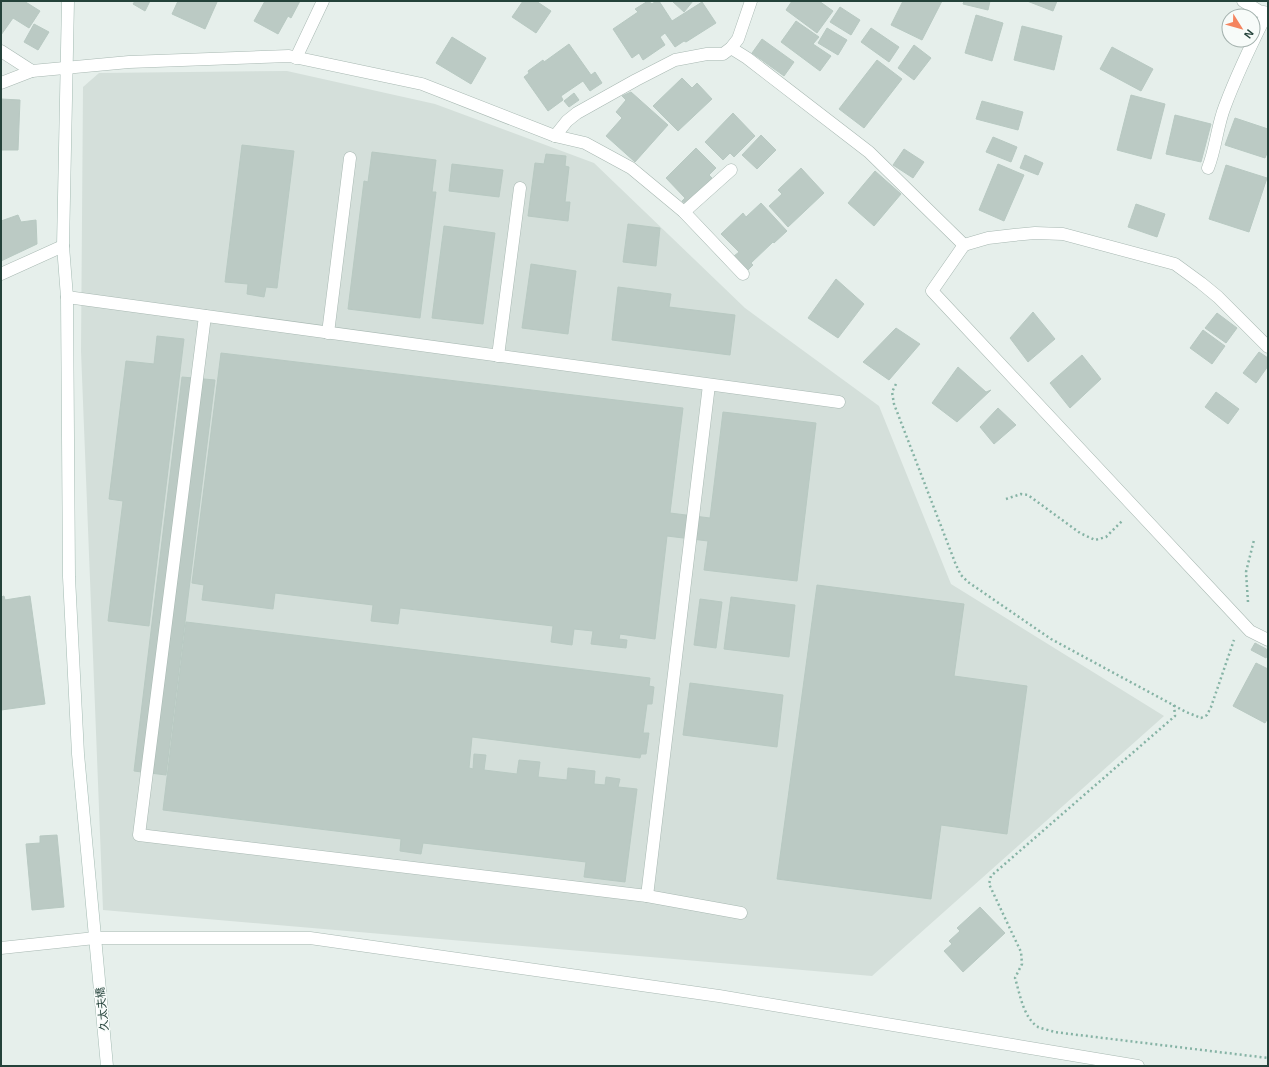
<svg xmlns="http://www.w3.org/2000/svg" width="1269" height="1067" font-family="Arial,'Noto Sans JP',sans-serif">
<rect width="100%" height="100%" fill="#e6efeb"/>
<path fill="#d4dfda" d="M287,71L435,104L594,163L745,308L879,406L951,584L1164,716L872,976L103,910L81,351L83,87L99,73Z"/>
<g fill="#bbcac4" stroke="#b8c9c2">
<path d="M1,1H24L40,11L29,28L13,18L1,35Z"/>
<path d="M135,1H150L145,11L133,4Z"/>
<path d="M178,1H215L217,2L205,29L172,14Z"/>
<path d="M265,1H300L291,18L288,16L278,34L254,21Z"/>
<path d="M523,1H536L551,11L536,33L512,17Z"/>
<path d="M648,1L652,4L656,1H659L672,21L702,2L716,23L686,42L684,41L675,47L665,33L660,37L665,45L643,60L639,53L632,58L613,29L638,12L635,9Z"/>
<path d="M672,1H693L684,12Z"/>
<path d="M792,1H819L833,11L817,33L786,10Z"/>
<path d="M903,1H942L922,40L891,25Z"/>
<path d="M964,1H990L988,10L963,4Z"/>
<path d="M1027,1H1057L1053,11Z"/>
<path d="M840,7L860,20L851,35L830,22Z"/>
<path d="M976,15L1003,23L992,61L965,53Z"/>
<path d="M796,21L819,37L813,44L831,56L820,71L781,42Z"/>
<path d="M34,24L49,32L38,50L24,42Z"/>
<path d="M1022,26L1062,36L1054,70L1014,60Z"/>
<path d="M827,28L847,40L838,55L818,43Z"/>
<path d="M871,28L899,47L889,62L861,42Z"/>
<path d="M452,37L486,58L471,84L436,63Z"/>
<path d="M762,39L794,62L784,76L752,53Z"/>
<path d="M569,44L591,75L595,72L602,83L590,91L583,81L561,96L563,100L548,111L524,77L529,73L528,71L543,60L544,62Z"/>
<path d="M914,45L931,58L914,80L898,68Z"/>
<path d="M1112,47L1153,69L1141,91L1100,69Z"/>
<path d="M877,60L902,79L864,128L839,109Z"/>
<path d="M682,78L692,88L697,83L712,99L678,131L653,106Z"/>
<path d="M631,92L668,125L635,162L606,136L622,118L616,112L626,100L622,96Z"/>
<path d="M574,93L579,100L569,107L564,101Z"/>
<path d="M1131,95L1165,104L1151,159L1117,150Z"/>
<path d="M1,99L20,100L18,150H1Z"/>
<path d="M982,101L1023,112L1018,130L976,119Z"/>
<path d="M733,113L755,136L734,157L730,153L723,160L705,142Z"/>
<path d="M1175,115L1211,124L1201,162L1166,154Z"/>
<path d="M1235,118L1268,129V151L1265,158L1225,145Z"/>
<path d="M761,135L776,150L757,169L742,155Z"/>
<path d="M993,137L1017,147L1011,162L986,152Z"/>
<path d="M242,145L294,151L277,288L266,287L264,297L247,294L248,284L225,282Z"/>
<path d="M696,148L716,168L709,175L712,178L686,204L682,201L685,198L666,178Z"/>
<path d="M904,149L924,162L913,178L893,165Z"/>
<path d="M372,152L436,160L432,192H436L420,318L348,309L364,181L368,182Z"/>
<path d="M546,154L566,156L565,166L569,167L565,202H570L568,221L528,216L535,163L544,164Z"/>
<path d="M1025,155L1043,163L1038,175L1020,168Z"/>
<path d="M452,164L503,170L499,197L449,191Z"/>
<path d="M998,164L1024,175L1004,221L979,210Z"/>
<path d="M1226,165L1267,178L1249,232L1209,219Z"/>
<path d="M801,168L824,193L788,227L769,206L782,194L778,190Z"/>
<path d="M875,171L901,194L874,226L848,203Z"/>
<path d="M761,203L787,231L774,243L773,242L751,263L753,265L748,270L734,256L739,252L721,234L743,213L746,217Z"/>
<path d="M1136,204L1165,214L1157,237L1128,227Z"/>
<path d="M18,215L21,222L36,220L37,244L1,261V221Z"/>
<path d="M628,224L660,228L656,266L623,262Z"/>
<path d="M444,226L495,233L483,324L432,318Z"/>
<path d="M531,264L576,271L568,334L522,328Z"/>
<path d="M836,279L864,304L838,338L808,318Z"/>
<path d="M618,287L671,294L669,307L735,315L730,355L612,340Z"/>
<path d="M1033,312L1055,339L1028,362L1010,338Z"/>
<path d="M1217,313L1237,328L1226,343L1205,328Z"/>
<path d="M896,328L920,344L889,380L863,362Z"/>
<path d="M1203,330L1225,346L1212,364L1190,348Z"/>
<path d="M157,336L184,339L149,626L108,621L123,501L109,499L126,361L154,364Z"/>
<path d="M1259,352L1268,358V366L1256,383L1243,373Z"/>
<path d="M221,353L683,408L670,513L710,518L723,412L816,423L797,581L704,570L708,541L667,536L655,639L620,634L619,639L627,640L626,648L591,644L593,631L574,629L572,645L551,642L553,626L400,608L398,624L371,621L373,605L275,593L273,609L202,600L204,585L192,583Z"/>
<path d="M1082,355L1101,379L1070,408L1050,383Z"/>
<path d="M958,367L986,392L991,390L957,422L932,403Z"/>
<path d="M182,377L215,380L166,775L134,771Z"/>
<path d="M1216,392L1239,409L1228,424L1205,407Z"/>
<path d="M998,408L1016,425L994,444L980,427Z"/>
<path d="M817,585L964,604L954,676L1027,686L1007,834L941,825L931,899L777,879Z"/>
<path d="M4,596L5,600L30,596L45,704L1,710V597Z"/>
<path d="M731,597L795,605L789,657L724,649Z"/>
<path d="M700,599L722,602L716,648L694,645Z"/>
<path d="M186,622L650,678L649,686L654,687L652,704H647L643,733H649L646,754H641L640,758L472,737L469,768L473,769L474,754L486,755L484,770L517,774L519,760L540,762L538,777L567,780L568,768L595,771L594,784L605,785L606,777L620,779L618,787L637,789L625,882L584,877L586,862L423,843L421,854L400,851L401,839L163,810Z"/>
<path d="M1255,643L1268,650V654L1266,658L1251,650Z"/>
<path d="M1256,663L1268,669V718L1265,723L1233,706Z"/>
<path d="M690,683L783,695L777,747L683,735Z"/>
<path d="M57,835L64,907L32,910L26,844L40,843V836Z"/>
<path d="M980,907L1005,933L963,972L944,951L952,944L949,941L960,931L957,928Z"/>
</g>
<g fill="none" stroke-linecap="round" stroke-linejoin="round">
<g stroke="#a8b8b2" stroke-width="13">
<g id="lane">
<path d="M67,297L839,402"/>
<path d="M205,316L139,835L647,896L741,913"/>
<path d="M328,333L350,158"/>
<path d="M498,356L520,188"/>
<path d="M647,896L709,385"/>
</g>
</g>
<g stroke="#a8b8b2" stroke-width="13">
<g id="street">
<path d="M1243,1L1259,11L1268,13"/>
<path d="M731,48L747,58L869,152L964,245L932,291L1250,631L1268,640"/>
<path d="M1,51L32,71L129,62L289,56L422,84L555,136L585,143L631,168L684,212L743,274"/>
<path d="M296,58L323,1"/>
<path d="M1,83L32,71"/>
<path d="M555,136L567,121L577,113L636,80L675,60L707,54H723L731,48L738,39L751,1"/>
<path d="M1208,168C1216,148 1217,126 1225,106C1237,74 1252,43 1267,13"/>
<path d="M684,212L731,170"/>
<path d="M964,245L988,238L1014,235L1035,233L1063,234L1175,264L1201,283L1218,297L1268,347"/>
<path d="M1,274L63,246"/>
<path d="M1,948L95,938H310L719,996L1138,1066"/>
</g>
</g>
<g stroke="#a4bbb3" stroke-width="13">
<path id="secondary" d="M68,1L63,246L67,297L69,577L78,754L107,1066"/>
</g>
<g stroke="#86b3a5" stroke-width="2.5" stroke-dasharray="2 3" stroke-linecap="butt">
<path d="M896,384L892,392L894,404L956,565L961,575L968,582L1051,639L1186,712L1201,718L1207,715L1211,707L1234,640"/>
<path d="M1006,499L1021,494L1028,495L1080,533L1095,540L1106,537L1123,520"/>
<path d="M1248,602L1246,572L1254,540"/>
<path d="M1174,705L1175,716L991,876L989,884L1021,952L1022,964L1015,978C1020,994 1023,1017 1038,1027C1043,1029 1049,1030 1054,1032L1268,1058"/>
</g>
<use href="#lane" stroke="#fff" stroke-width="12"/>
<use href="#street" stroke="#fff" stroke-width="12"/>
<use href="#secondary" stroke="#fff" stroke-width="12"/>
</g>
<g text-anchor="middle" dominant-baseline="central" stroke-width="3" stroke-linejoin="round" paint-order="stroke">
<g font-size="11" fill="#24423a" stroke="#f7fbf9">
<text transform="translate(102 1009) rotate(-96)">久太夫橋</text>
</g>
</g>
<rect width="1269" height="1067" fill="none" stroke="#24423a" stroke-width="4"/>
<g transform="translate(1241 28) rotate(127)"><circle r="19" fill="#f7fbf9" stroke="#a3b1ad"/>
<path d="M0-3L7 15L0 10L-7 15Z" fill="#f4845f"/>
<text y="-6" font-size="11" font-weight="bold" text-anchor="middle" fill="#24423a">N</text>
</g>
</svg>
